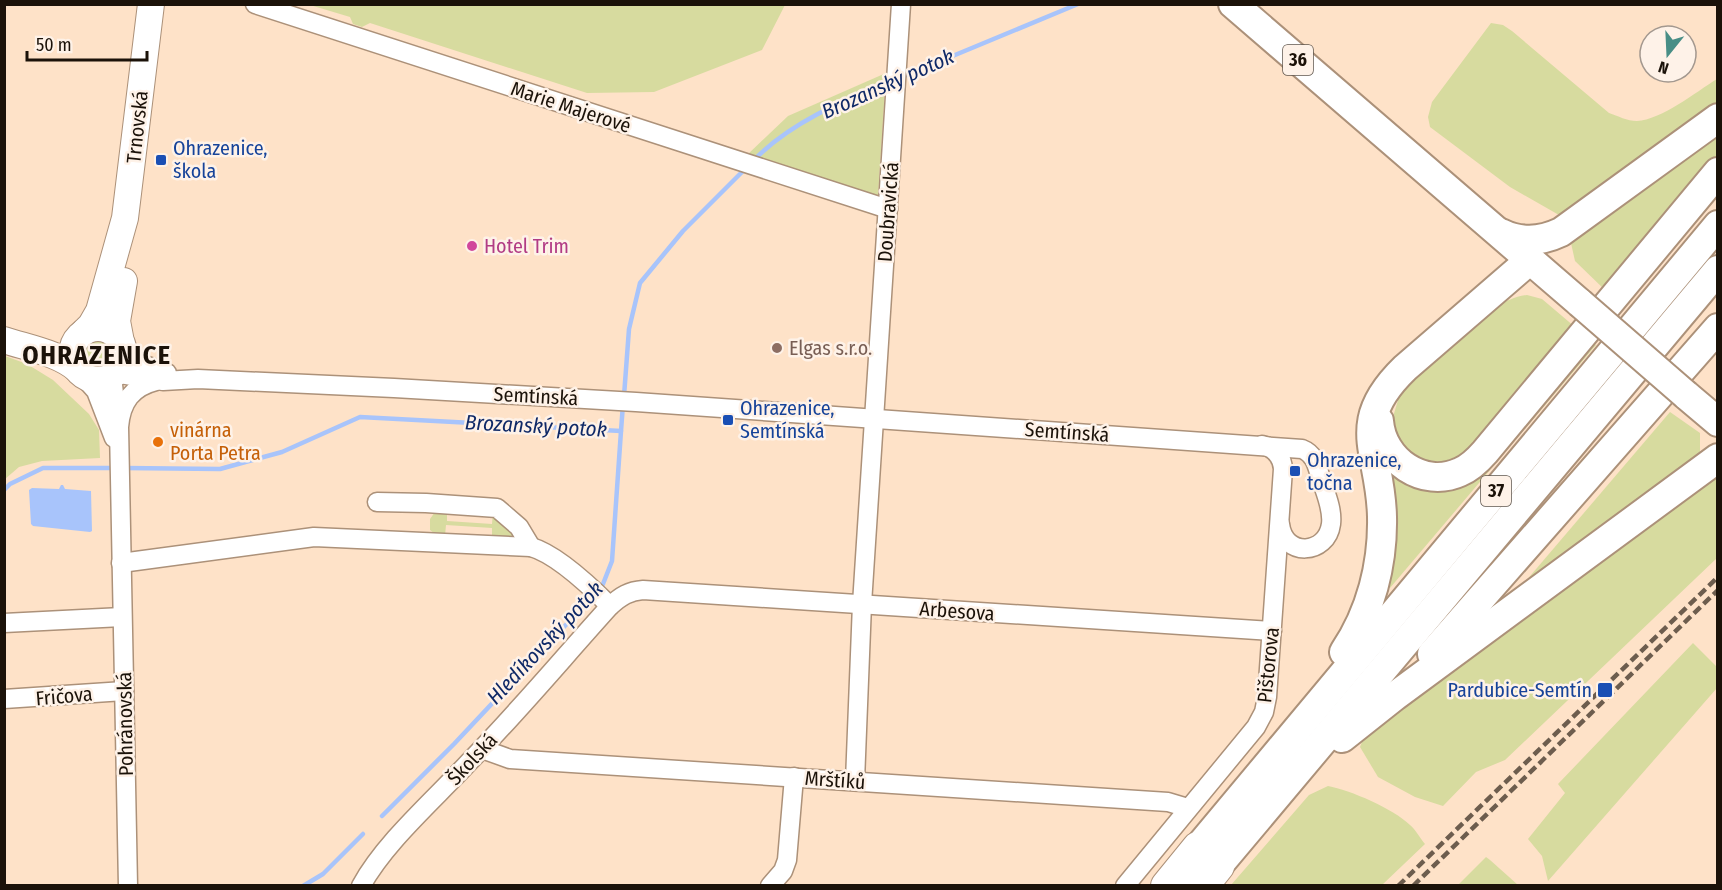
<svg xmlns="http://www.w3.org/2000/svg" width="1722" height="890" font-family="'Fira Sans Condensed',sans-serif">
<rect width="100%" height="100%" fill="#fee2c8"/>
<g fill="#d7db9f">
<path d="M310,5H785L762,50L654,92L587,93L370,23L362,27L353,24L350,17Z"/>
<path d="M1491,23L1503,25L1512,31L1609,113C1618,116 1627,121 1637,121C1661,120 1696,92 1717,79V107L1566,219L1510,187L1430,127L1428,117L1432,102Z"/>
<path d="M886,73L878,196L746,156L788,116Z"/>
<path d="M1717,130V159L1606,291L1575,261L1571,243Z"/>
<path d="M1527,295L1542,299L1575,327L1469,456L1436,468L1401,450L1392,420L1399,397L1411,376L1496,303C1507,303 1514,296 1527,295Z"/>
<path d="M1590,340L1596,345L1390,588L1384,584L1386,465L1436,486Z"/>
<circle cx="97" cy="353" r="13"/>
<path d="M5,356L27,364L53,380L89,414L99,430L100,458L42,461L19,467L5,479Z"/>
<path d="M1670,412L1700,433V453L1690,463L1525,582Z"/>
<path d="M1717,472V558L1505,760L1476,772L1443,806L1415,797L1378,777L1360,747L1364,737Z"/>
<path d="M447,509V521L492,524L493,512L515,533L516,539H492V528L446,525L445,536H438L430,530V519L435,512Z"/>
<path d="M1693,643L1717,667V688L1548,881L1542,856L1528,839L1565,793L1558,784Z"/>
<path d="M1328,786C1350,790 1394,809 1410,825C1416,830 1420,838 1425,844L1382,885H1231L1309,795Z"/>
<path d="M1486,857L1490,860L1518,885H1458Z"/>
</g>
<path fill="#a8c4fb" d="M61,485H63L65,489L91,491L92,531L90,532L33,526L31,524L29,490L32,488L59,489Z"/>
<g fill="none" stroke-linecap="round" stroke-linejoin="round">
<g stroke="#a8c4fb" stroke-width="4.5">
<path d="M902,77L1078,4"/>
<path d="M754,160C791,122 843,101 891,81"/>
<path d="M624,396L629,329L640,283L683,231L746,168"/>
<path d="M124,468L220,469L282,452L360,417L621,431L623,404"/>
<path d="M4,490L10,484L43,468H115"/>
<path d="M598,590L603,584L612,561L621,431"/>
<path d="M382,816L454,744L593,596"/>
<path d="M303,886L323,874L363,834"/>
</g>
<g stroke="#ac9179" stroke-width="21">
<g id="street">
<path d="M255,4L888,209"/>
<path d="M123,347L139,363L167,373"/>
<path d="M114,373L163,381L198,379L394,388L636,402L1302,449C1315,454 1317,466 1321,479C1325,492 1333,509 1331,524C1327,555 1284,558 1280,524"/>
<path d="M81,374L96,391L114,438"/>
<path d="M112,376L117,420"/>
<path d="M377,502L426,503L497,508L519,527L531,547"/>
<path d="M121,563L314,537L531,547C556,554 592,588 610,606"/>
<path d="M4,623L122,617"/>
<path d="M4,699L124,691"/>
<path d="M482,749L510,759L1168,802L1188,808"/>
<path d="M855,781L862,604L901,4"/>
<path d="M128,886L119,427C121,402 132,387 156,381"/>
<path d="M361,886C385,842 435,799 469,762C518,712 563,658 610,606C621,596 629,591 643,590L1272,631"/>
<path d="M770,886L783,871L787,860L794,777"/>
<path d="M1125,886L1256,727L1264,712L1267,697L1283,469C1282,456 1275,448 1262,445"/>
</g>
</g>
<g stroke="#ac9179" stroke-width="28">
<g id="secondary">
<circle cx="98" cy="354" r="26"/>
<path d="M85,331L91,325L99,311L125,218L151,4"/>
<path d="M4,340C28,348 59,353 78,370"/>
<path d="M121,342L117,321L124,281"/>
</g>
</g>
<g stroke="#ac9179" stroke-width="32">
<g id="primary">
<path d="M1233,4L1580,303"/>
<path d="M1501,233C1521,243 1542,241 1561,232L1718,118"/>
<path d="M1686,395L1718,422"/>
<path d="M1379,421C1382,460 1423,489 1460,472C1470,468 1478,460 1485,452L1718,172"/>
<path d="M1344,652C1371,612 1383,564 1382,517C1381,451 1347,424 1405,368L1530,260"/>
<path d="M1432,654L1718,328"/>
<path d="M1342,738L1395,696L1718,458"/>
<path d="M1198,848L1718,225"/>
<path d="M1218,866L1718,270"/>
</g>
</g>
<g stroke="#ac9179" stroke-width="34">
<g id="highway">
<path d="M1167,886L1198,848"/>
<path d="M1202,886L1218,866"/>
</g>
</g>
<use href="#street" stroke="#fff" stroke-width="18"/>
<use href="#secondary" stroke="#fff" stroke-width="26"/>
<use href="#primary" stroke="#fff" stroke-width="28"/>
<use href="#highway" stroke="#fff" stroke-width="32"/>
<g stroke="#6d5d4e" stroke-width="4.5" stroke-dasharray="9 4.5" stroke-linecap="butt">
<path d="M1398,886L1718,577"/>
<path d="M1413,886L1718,590"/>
</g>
<g stroke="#ac9179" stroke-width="32" stroke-linecap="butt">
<path id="primary-bridge" d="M1580,303L1686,395"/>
</g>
<use href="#primary-bridge" stroke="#fff" stroke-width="28"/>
</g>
<g fill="#1a4fb4" stroke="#fef2e8" stroke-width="2">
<rect x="155" y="154" width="12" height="12" rx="3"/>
<rect x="722" y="414" width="12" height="12" rx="3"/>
<rect x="1289" y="465" width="12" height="12" rx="3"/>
<rect x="1597" y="682" width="16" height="16" rx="3"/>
</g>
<circle fill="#d1479c" stroke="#fef2e8" stroke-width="2" cx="472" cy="246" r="6"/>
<circle fill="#8d6e63" stroke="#fef2e8" stroke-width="2" cx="777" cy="348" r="6"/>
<circle fill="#e8710a" stroke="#fef2e8" stroke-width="2" cx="158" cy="442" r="6"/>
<g text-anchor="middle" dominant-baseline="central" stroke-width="5" stroke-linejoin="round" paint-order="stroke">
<g fill="#fef2e8" stroke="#5f554c" stroke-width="1.5">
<rect x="1283" y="45" width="30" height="30" rx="4.5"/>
<rect x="1481" y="476" width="30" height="30" rx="4.5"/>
</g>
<g font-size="18" font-weight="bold" fill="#1b1209">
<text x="1298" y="60">36</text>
<text x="1496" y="491">37</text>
</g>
<g font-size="20" fill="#1b1209" stroke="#fef2e8">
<text transform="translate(571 107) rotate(18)">Marie Majerové</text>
<text transform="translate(137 127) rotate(-84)">Trnovská</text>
<text transform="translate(888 212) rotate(-86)">Doubravická</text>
<text transform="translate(536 396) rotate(3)">Semtínská</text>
<text transform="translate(1067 432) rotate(4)">Semtínská</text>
<text transform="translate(957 611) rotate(4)">Arbesova</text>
<text transform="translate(1268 665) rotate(-84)">Pištorova</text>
<text transform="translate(64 696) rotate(-5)">Fričova</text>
<text transform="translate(125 724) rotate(-91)">Pohránovská</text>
<text transform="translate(472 759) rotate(-47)">Školská</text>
<text transform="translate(835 780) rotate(4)">Mrštíků</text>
</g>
<g font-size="20" fill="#164399" stroke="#fef2e8" text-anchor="start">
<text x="173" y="148">Ohrazenice,<tspan x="173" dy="23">škola</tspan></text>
<text x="740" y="408">Ohrazenice,<tspan x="740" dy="23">Semtínská</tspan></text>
<text x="1307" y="460">Ohrazenice,<tspan x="1307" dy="23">točna</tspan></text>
<text x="1592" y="690" text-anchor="end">Pardubice-Semtín</text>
</g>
<g font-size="20" fill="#b23c85" stroke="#fef2e8" text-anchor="start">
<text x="484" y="246">Hotel Trim</text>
</g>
<g font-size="20" fill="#785e54" stroke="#fef2e8" text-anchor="start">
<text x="789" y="348">Elgas s.r.o.</text>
</g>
<g font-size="20" fill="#c56008" stroke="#fef2e8" text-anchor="start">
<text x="170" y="430">vinárna<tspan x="170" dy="23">Porta Petra</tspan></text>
</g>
<g font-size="21" font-style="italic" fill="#0f2967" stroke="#fef2e8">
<text transform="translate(888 84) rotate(-24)">Brozanský potok</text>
<text transform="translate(536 426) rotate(3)">Brozanský potok</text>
<text transform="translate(545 643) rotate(-47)">Hledíkovský potok</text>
</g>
<g font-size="26" font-weight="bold" letter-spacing="1.5" fill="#1b1209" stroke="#fef2e8">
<text x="97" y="355">OHRAZENICE</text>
</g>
</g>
<rect width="1722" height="890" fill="none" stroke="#1b1209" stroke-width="12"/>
<g transform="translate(1668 54) rotate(198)"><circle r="28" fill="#fef2e8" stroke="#a3988f" stroke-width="1.5"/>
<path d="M0-4.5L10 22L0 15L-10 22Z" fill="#488e86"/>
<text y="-9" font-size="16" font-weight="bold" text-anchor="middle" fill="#1b1209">N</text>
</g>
<path d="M27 51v9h120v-9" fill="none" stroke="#1b1209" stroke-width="3"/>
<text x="36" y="51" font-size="18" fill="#1b1209" stroke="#fef2e8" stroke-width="4.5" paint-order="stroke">50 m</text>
</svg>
